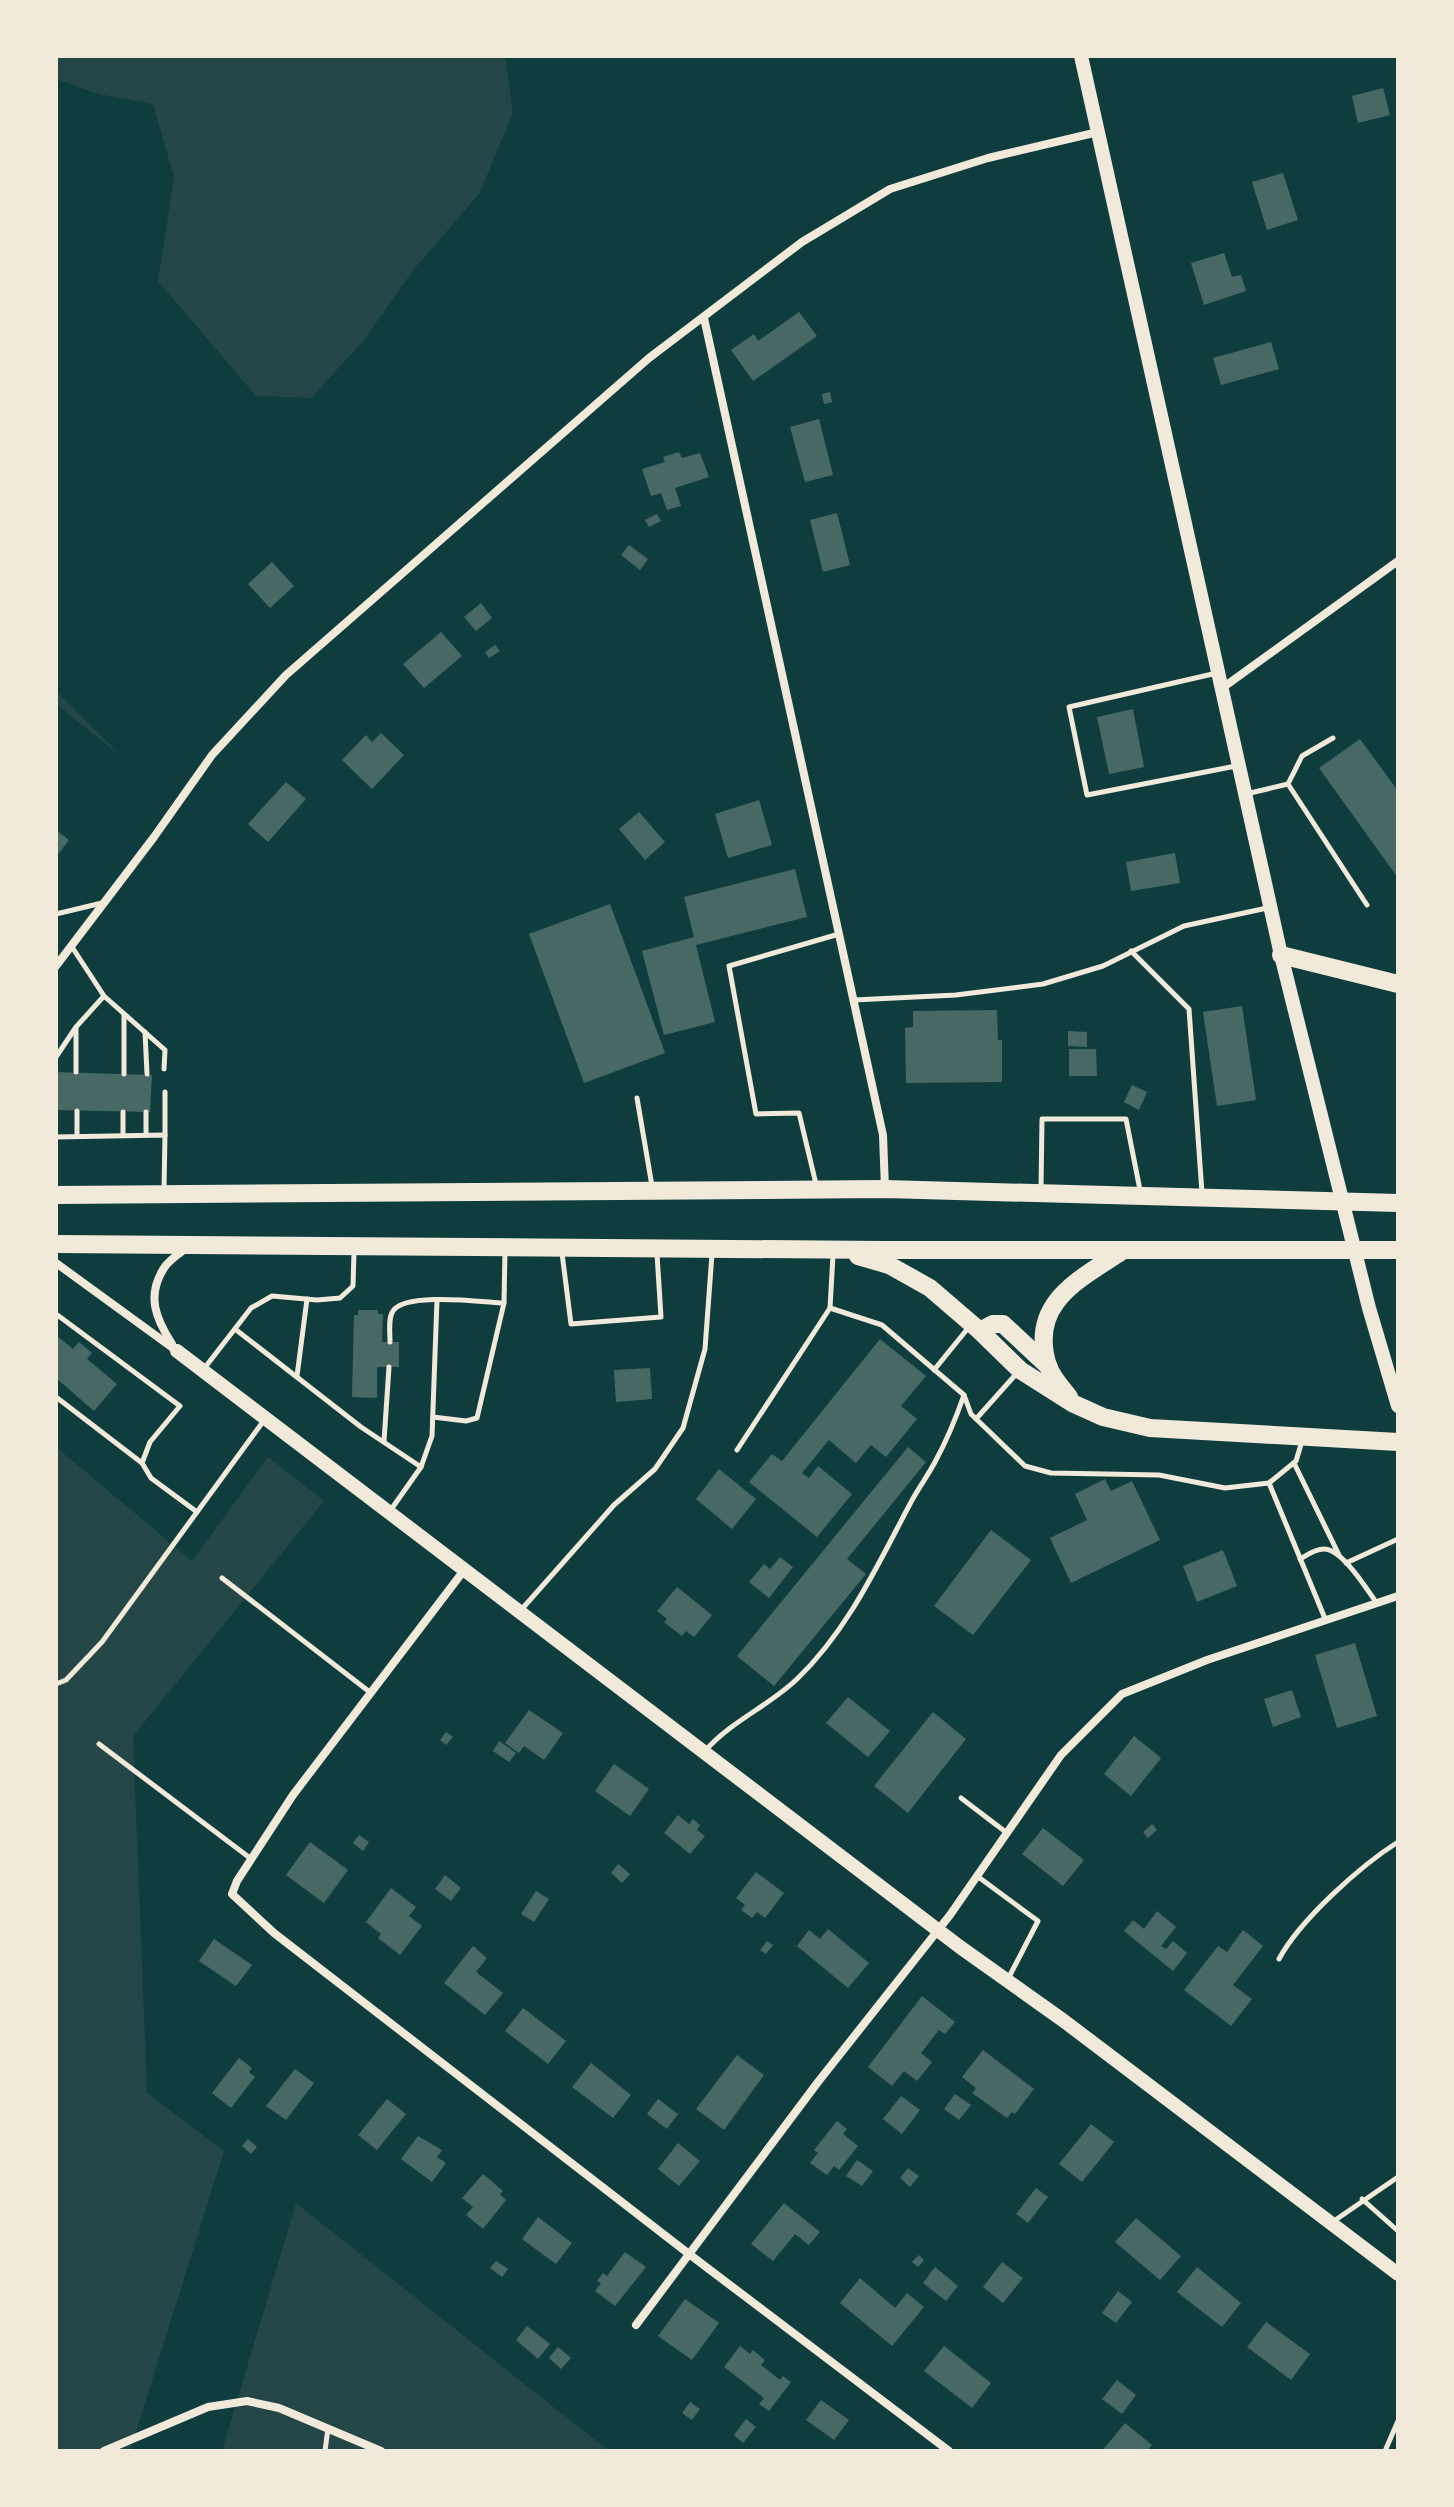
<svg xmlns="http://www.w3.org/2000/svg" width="1454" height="2507" font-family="Quicksand,sans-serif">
<rect width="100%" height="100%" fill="#0f3d3e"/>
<g fill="#244646">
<path d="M56,56H505L513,113L479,194L414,269L364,340L311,398L256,396L158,281L174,177L153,104L99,94L56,79Z"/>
<path d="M56,690V691L121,756L56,704Z"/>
<path d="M56,1447L192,1561L268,1457L324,1501L133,1736L147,2093L224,2151L130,2451H56Z"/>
<path d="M296,2203L609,2451H222Z"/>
</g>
<g fill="#486865">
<path d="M1383,88L1390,115L1358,123L1352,96Z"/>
<path d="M1283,173L1298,220L1267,230L1252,182Z"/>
<path d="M1224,253L1232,277L1241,275L1246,291L1204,305L1191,263Z"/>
<path d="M799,312L817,336L753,381L731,350L754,334L758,341Z"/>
<path d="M1271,342L1279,369L1221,385L1213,358Z"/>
<path d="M830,392L832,402L824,404L822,394Z"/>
<path d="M819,419L833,475L805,482L790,427Z"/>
<path d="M679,452L682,458L700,453L709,477L675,488L681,506L667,510L661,493L651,496L642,469L665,462L663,457Z"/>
<path d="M837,513L850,565L823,572L810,520Z"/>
<path d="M657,514L661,521L649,527L645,520Z"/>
<path d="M629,545L648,559L640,570L621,555Z"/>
<path d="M272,562L294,586L270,608L248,584Z"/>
<path d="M481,603L492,618L476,631L464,617Z"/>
<path d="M441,632L462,656L424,688L403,664Z"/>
<path d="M495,645L500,651L489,658L485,652Z"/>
<path d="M1133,709L1144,767L1109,774L1097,717Z"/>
<path d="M381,733L404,755L372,789L342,760L366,735L372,742Z"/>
<path d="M1360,739L1398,791V878L1319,768Z"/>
<path d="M286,782L306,799L268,842L248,824Z"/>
<path d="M759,800L772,845L728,858L715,814Z"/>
<path d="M639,812L665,842L645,860L619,829Z"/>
<path d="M56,830L69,840L56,857Z"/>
<path d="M1175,853L1180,883L1131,891L1126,862Z"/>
<path d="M795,869L807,917L696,945L715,1022L664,1035L642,951L694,937L684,897Z"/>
<path d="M610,904L665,1053L584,1083L529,934Z"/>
<path d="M1242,1006L1256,1100L1217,1106L1203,1012Z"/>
<path d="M997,1010L998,1040H1002V1082L906,1083L905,1028L913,1027V1011Z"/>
<path d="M1068,1031L1087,1032V1047L1068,1046Z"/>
<path d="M1069,1049H1096L1097,1076H1069Z"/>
<path d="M56,1072L152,1075L150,1112L56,1110Z"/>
<path d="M1132,1085L1147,1092L1139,1110L1124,1102Z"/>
<path d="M358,1310H378V1314H383L382,1342H399V1367H377V1398L352,1397L354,1315H358Z"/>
<path d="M56,1335L73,1349L79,1342L92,1353L87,1359L117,1384L94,1411L56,1378Z"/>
<path d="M880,1339L926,1376L901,1406L917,1419L886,1457L871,1445L856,1463L829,1440L802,1473L809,1478L818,1466L852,1494L817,1537L749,1482L772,1454L782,1461Z"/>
<path d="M650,1368L652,1399L616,1402L614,1370Z"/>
<path d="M908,1447L926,1462L847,1559L866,1574L774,1686L737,1656Z"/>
<path d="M719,1469L756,1499L732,1529L696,1499Z"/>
<path d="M1105,1479L1111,1491L1132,1481L1160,1540L1071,1583L1050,1538L1087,1520L1075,1494Z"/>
<path d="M991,1530L1031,1560L973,1635L934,1606Z"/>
<path d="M1223,1550L1237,1586L1197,1602L1183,1566Z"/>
<path d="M780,1557L793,1567L769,1598L749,1582L764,1564L770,1569Z"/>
<path d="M677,1587L712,1615L694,1637L686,1631L682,1636L664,1622L667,1619L657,1611Z"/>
<path d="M1355,1643L1377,1716L1337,1728L1315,1655Z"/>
<path d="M1292,1690L1301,1717L1273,1727L1264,1699Z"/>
<path d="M848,1697L890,1731L868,1757L826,1723Z"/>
<path d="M529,1710L563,1733L544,1760L524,1746L519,1753L505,1743Z"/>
<path d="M933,1712L966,1739L908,1813L874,1786Z"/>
<path d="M446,1732L453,1737L446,1745L440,1740Z"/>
<path d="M1134,1736L1161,1758L1131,1796L1104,1774Z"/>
<path d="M499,1741L516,1753L509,1762L493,1751Z"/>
<path d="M614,1764L649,1789L630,1816L595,1791Z"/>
<path d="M678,1815L689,1824L693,1819L700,1825L697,1830L705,1836L690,1854L664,1833Z"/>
<path d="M1152,1824L1157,1830L1148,1838L1143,1832Z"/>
<path d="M1043,1828L1084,1860L1063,1886L1022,1854Z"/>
<path d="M359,1835L369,1842L363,1851L353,1843Z"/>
<path d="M310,1842L348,1870L324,1903L286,1875Z"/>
<path d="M618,1864L630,1874L622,1883L611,1873Z"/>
<path d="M756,1872L784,1893L765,1918L757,1912L752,1918L741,1910L745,1905L736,1898Z"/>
<path d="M445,1875L461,1888L451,1901L435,1889Z"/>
<path d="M391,1888L416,1907L409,1916L422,1926L400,1955L378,1938L381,1934L366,1922Z"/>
<path d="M536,1891L549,1899L534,1922L521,1914Z"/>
<path d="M1157,1911L1176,1927L1161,1946L1166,1949L1173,1941L1187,1953L1173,1971L1124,1931L1133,1920L1144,1929Z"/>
<path d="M828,1929L869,1963L848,1988L797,1946L809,1930L820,1939Z"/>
<path d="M1243,1930L1263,1946L1233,1985L1252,1999L1231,2026L1184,1990L1218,1946L1227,1952Z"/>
<path d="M214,1939L252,1965L236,1986L199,1961Z"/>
<path d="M767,1941L773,1945L766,1954L760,1950Z"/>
<path d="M473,1946L487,1958L476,1972L503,1993L485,2015L444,1983Z"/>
<path d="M922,1996L955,2022L945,2034L939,2030L921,2053L932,2062L917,2081L904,2071L892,2086L868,2067Z"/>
<path d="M523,2008L566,2041L548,2064L505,2031Z"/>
<path d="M983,2050L1034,2089L1015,2114L1012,2112L1007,2118L972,2093L976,2088L962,2077Z"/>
<path d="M737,2055L764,2075L724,2130L696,2109Z"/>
<path d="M239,2058L252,2068L249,2072L255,2077L231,2108L212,2093Z"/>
<path d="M591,2063L631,2095L613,2118L572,2087Z"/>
<path d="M295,2069L314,2083L286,2120L266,2106Z"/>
<path d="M955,2094L971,2105L959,2120L944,2109Z"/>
<path d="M901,2096L920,2110L902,2134L883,2119Z"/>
<path d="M387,2099L406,2114L377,2150L358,2135Z"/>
<path d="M658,2099L678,2114L667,2129L647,2114Z"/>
<path d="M837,2121L847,2129L843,2134L858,2146L839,2170L834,2166L827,2175L810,2163L818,2153L814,2150Z"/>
<path d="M1091,2124L1114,2142L1082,2182L1059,2164Z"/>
<path d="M418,2136L442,2150L437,2157L446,2163L432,2182L401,2159Z"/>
<path d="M248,2139L257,2147L251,2154L242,2146Z"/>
<path d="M678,2143L700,2161L679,2186L658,2169Z"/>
<path d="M857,2160L873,2171L862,2186L846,2176Z"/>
<path d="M908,2168L919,2176L910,2187L900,2178Z"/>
<path d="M483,2174L503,2191L500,2194L506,2200L483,2229L466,2215L473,2207L462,2198Z"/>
<path d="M1036,2188L1048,2197L1028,2223L1016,2214Z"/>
<path d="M784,2203L820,2232L809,2245L795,2234L773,2261L751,2244Z"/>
<path d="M538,2217L572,2243L556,2264L522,2239Z"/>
<path d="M1136,2218L1181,2256L1160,2280L1115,2242Z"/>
<path d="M625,2252L646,2267L615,2306L595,2291L601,2283L597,2281L603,2273L607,2276Z"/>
<path d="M919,2255L924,2260L918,2267L912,2262Z"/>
<path d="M496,2261L508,2269L502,2277L490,2268Z"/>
<path d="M1002,2262L1023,2278L1003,2303L983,2287Z"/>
<path d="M935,2267L958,2286L946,2301L923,2283Z"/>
<path d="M1197,2267L1241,2303L1222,2327L1177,2292Z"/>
<path d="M860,2278L895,2308L907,2293L924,2307L892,2346L840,2303Z"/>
<path d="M1118,2291L1132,2302L1116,2323L1102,2313Z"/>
<path d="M685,2299L719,2323L692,2360L658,2336Z"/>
<path d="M1266,2322L1310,2354L1291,2380L1247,2347Z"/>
<path d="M527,2326L550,2344L538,2359L516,2340Z"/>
<path d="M740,2346L750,2354L753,2350L765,2360L761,2365L780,2380L783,2376L791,2382L769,2411L759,2404L764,2398L724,2367Z"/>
<path d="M944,2346L991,2383L972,2408L924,2371Z"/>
<path d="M558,2347L571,2358L561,2369L549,2358Z"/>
<path d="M1117,2380L1136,2395L1122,2414L1102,2399Z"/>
<path d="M821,2400L849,2420L834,2440L806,2420Z"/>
<path d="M690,2402L700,2409L692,2420L682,2413Z"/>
<path d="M746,2419L756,2427L743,2443L734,2435Z"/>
<path d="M1125,2423L1152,2445L1147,2451H1102Z"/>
</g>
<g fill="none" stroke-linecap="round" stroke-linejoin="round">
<g stroke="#f1e9da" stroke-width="5">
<path d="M1217,673L1069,707L1087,795L1236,766"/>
<path d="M1333,738L1302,756L1288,784L1367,905"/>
<path d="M1246,794L1288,784"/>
<path d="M56,914L102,903"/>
<path d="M1131,951L1189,1009L1202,1193"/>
<path d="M104,996L165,1050L164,1069"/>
<path d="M854,1000L956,995L1043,984L1103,966L1184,926L1267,908"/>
<path d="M76,1029V1072"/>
<path d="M145,1032L147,1074"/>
<path d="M56,1057L76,1027L104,996L72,947"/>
<path d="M124,1074V1015"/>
<path d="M637,1098L652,1186"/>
<path d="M146,1112V1135"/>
<path d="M77,1135V1111"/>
<path d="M123,1135V1112"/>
<path d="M165,1135V1092"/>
<path d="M56,1137L165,1135L164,1189"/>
<path d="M816,1184L799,1113L756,1114L729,966L839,934"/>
<path d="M1041,1188L1042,1119H1126L1140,1190"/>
<path d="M562,1253L571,1324L661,1317L657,1254"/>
<path d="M830,1308L882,1325L964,1395L971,1414L1025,1466L1051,1473L1159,1475L1225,1488L1269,1483L1296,1461L1302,1441"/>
<path d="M56,1314L180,1406L150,1442L142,1463"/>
<path d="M235,1329L361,1427L421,1467L432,1436L437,1300"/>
<path d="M390,1342C390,1332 388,1318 393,1311C405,1292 482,1302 504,1303L505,1251"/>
<path d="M203,1370L251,1308L272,1296L317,1300L340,1298L353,1286L354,1252"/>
<path d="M934,1370L969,1327"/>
<path d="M297,1376L307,1299"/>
<path d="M56,1397L142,1463L151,1478L197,1512"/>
<path d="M433,1417L466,1421L477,1418L504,1303"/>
<path d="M976,1419L1018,1372"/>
<path d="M384,1441L389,1367"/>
<path d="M737,1450L830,1308L833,1255"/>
<path d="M1294,1463L1339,1555"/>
<path d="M1269,1483L1326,1621"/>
<path d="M390,1511L421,1467"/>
<path d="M1300,1559C1307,1555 1315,1549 1324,1549C1342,1549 1366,1588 1376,1602"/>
<path d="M1346,1563L1398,1539"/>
<path d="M222,1578L371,1693"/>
<path d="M521,1610L614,1505L655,1469L683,1428L705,1349L712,1254"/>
<path d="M56,1684L66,1680L102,1642L265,1419"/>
<path d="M99,1744L250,1858"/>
<path d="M705,1751C731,1721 769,1706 797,1679C848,1630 877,1566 910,1504C917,1490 927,1477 935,1462C947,1440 956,1418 964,1395"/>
<path d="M961,1798L1007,1833"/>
<path d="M977,1876L1038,1921L1009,1977"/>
<path d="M1279,1959C1300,1920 1360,1866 1398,1842"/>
<path d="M1362,2199L1398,2231"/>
<path d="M1331,2223L1398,2177"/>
<path d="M325,2451L328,2428"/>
<path d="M1385,2451L1398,2421"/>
</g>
<g stroke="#f1e9da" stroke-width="8">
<path d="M704,318L883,1135L885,1189"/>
<path d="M1221,689L1398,561"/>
<path d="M56,966L154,837L212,755L286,675L649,358L802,242L890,189L988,158L1098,132"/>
<path d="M56,1263L177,1351"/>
<path d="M172,1344C156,1319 146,1296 164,1268C169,1260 180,1253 188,1247"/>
<path d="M465,1569L293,1795L237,1881L232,1894L274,1933L689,2254L949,2451"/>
<path d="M636,2325L818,2082L950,1915L1061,1755L1122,1694L1207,1660L1398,1596"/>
<path d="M104,2451L208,2407L247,2401L279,2408L381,2451"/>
</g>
<g stroke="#f1e9da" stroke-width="14">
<path d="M1081,56L1281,955L1369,1308L1398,1406"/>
<path d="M177,1351L960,1947L1064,2021L1398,2274"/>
</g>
<g stroke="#f1e9da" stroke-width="18">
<path d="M1281,955L1398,984"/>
<path d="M56,1195L885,1189L1398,1203"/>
<path d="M56,1244L884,1250H1398"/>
<path d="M858,1256L889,1265L930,1288L980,1331L1020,1370L1072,1403L1103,1417L1150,1428L1398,1442"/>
<path d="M980,1331L993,1324H1003L1049,1367"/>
<path d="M1069,1397C1062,1388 1052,1377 1048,1366C1028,1303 1079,1280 1122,1251"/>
</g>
</g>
<rect width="1454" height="2507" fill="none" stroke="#f1e9da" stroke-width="116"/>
</svg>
